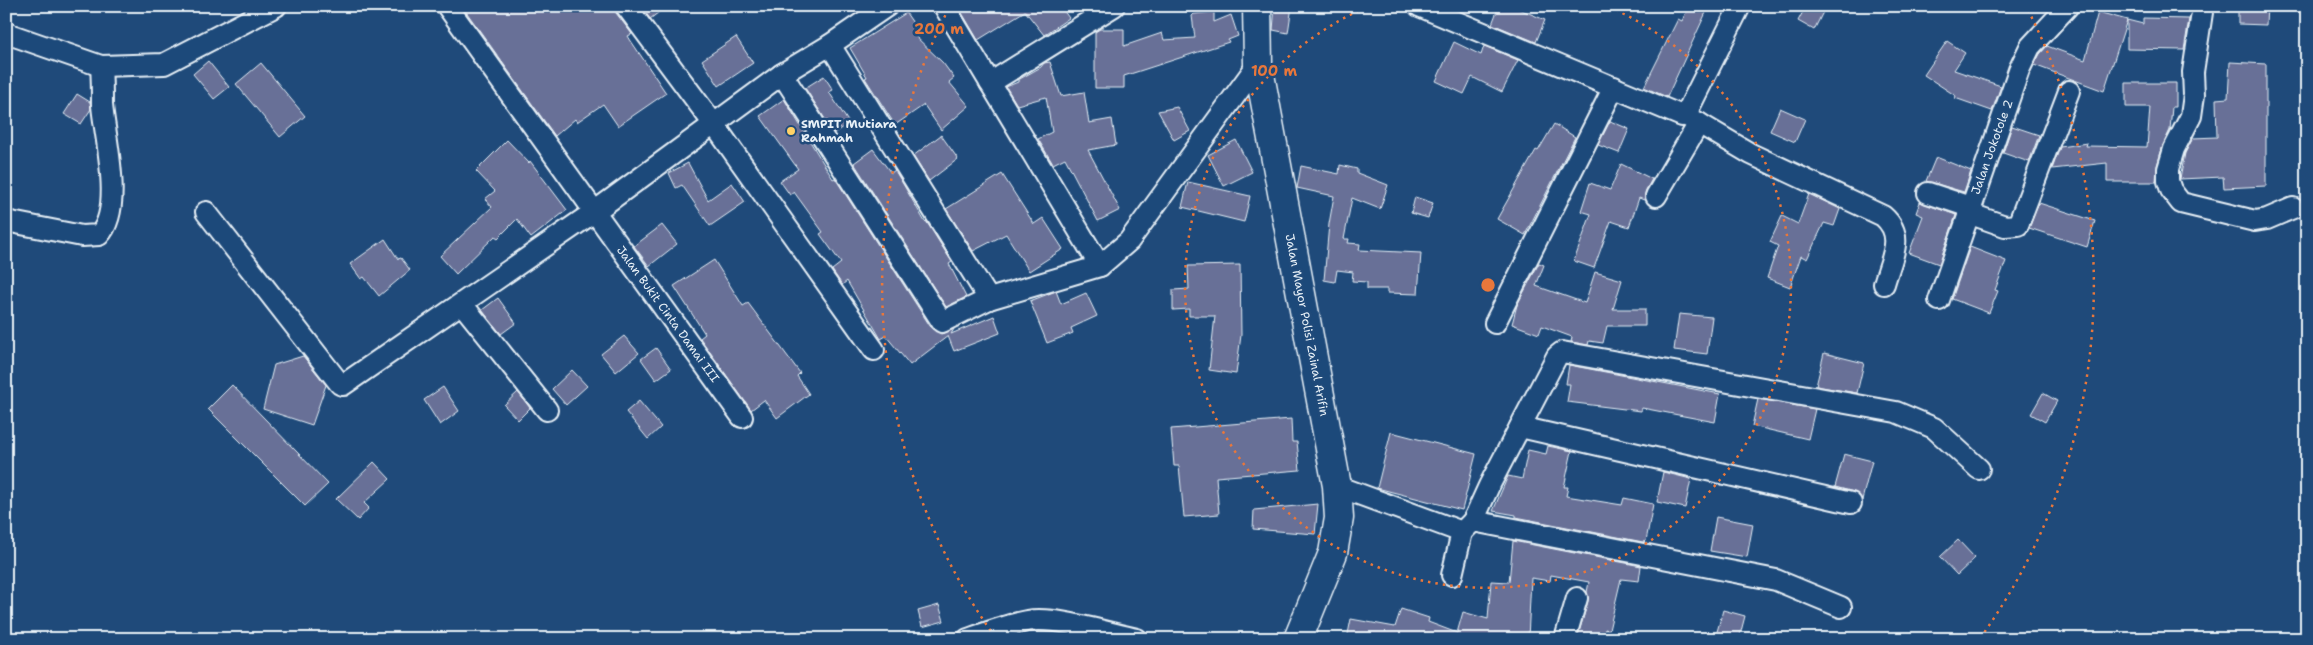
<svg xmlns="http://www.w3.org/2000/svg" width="2313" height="645" font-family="'Shantell Sans',sans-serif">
<rect width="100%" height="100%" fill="#1f4a7a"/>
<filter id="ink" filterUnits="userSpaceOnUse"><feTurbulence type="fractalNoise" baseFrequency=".02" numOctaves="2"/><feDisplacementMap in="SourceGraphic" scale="10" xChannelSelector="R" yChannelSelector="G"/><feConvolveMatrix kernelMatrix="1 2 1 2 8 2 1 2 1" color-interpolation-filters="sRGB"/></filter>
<g filter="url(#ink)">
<g fill="#687097" stroke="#e8f1f8">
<path d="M462,6H614L616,13L632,34L628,36L631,41L666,93L618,126L603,104L577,122L575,119L555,136Z"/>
<path d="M641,6H667L650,19Z"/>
<path d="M958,6H1060L1069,18L1044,35L1025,11L978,40Z"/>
<path d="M1275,6H1292L1288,33L1273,30Z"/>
<path d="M1499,6H1512L1545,20L1536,42L1492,24Z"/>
<path d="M1689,6H1709L1667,97L1644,87L1678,19L1682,21Z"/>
<path d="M1806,6H1826L1814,30L1798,21Z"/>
<path d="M2238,6H2267L2266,25L2238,24Z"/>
<path d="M1214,12V22L1231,15L1238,36L1228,40L1229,42L1124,76V88H1095V32L1100,29H1124V46L1162,33L1164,40L1195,38L1192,16L1194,14Z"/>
<path d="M2098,12L2127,20L2104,91L2034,65L2040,54L2047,46L2085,60Z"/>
<path d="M906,13L918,30L912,33L943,63L954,78L949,82L969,106L941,130L924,105L895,125L865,78L867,77L850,48Z"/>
<path d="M2143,18L2189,19L2184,50L2127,49V20L2143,24Z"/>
<path d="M736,37L753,63L719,86L702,60Z"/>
<path d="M1947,41L1965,53L1954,70L2001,86L1992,111L1955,98L1956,96L1924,75Z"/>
<path d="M1454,42L1481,55L1484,46L1518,60L1502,92L1472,77L1464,94L1436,81Z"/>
<path d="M208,61L229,87L214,99L193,74Z"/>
<path d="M1050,62L1061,96L1084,92L1089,123L1112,119L1116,145L1088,150L1120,210L1098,221L1065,158L1053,164L1038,139L1052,132L1046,97L1017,105L1006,87L1018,82V80L1041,67L1044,63Z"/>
<path d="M2230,62L2266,64V186L2224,188L2223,177L2180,179L2185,153L2193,138L2217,137L2216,99L2228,98Z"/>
<path d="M261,63L305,116L280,137L236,84Z"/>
<path d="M824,76L833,90L829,92L849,123L834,133L805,88Z"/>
<path d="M2126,83H2176V107H2172L2170,130L2163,145L2157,166L2156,182H2107V163L2052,169L2060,147L2087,143L2086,146L2147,147L2150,107H2126Z"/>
<path d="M77,94L90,102L91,109L81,124L64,114Z"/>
<path d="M784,99L833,179L835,178L932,329L941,334L954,329L951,334L994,316L1000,333L954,351L948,336L910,365L886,336L881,339L847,281L842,285L832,270L841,263L820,234L823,232L794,192L790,195L780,181L798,169L760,116Z"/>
<path d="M1177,107L1190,131L1174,140L1158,111Z"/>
<path d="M1780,108L1805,119L1795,142L1770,131Z"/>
<path d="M1610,121L1629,129L1619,153L1598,145Z"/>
<path d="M1554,124L1575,137L1525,235L1497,219L1536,150L1538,151Z"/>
<path d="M2012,126L2039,135L2029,162L2003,153Z"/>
<path d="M941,135L958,159L929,181L913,156Z"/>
<path d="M507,140L529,163L530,161L567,210L531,238L517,219L498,238L495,236L456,274L440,256L492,207L485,199L495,191L476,171Z"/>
<path d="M1236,140L1252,172L1224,186L1208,155Z"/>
<path d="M873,149L891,173L895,170L925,222L926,221L952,262L949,264L966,297L946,307L854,163Z"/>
<path d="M1936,157L1971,171L1964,192L1926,181Z"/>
<path d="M688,163L708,200L732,183L745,202L710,226L682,185L676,188L669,173Z"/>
<path d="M1621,164L1652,179L1646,190L1644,200L1639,198L1629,227L1611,221L1594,268L1574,261L1591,214L1581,211L1590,183L1610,190Z"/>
<path d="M1340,165L1357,169V173L1388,185L1380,209L1352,198L1344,239H1349L1348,243L1360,244L1359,250L1421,253L1418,294L1387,293V289H1367V282L1352,281L1353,272L1337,270L1335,282L1324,280L1329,224L1334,196L1297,188L1301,166L1339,174Z"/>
<path d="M1002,174L1034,224L1043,218L1063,249L1029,271L1006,234L973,251L946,209Z"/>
<path d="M1188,182L1250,196L1244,222L1182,207Z"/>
<path d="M1809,194L1840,209L1834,226L1824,223L1807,259L1801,256L1790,287L1767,278L1778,246L1770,242L1782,216L1798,224Z"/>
<path d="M1415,197L1433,203L1428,218L1411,213Z"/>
<path d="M1920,202L1956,215L1939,264L1909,253L1923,216L1916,213Z"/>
<path d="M2039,203L2095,221L2087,247L2029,228Z"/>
<path d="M662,225L677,244L649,266L634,246Z"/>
<path d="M385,239L398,259L401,258L410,270L379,296L364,277L361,279L350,264Z"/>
<path d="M1970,247L2006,261L1995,290L1998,291L1989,313L1952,299Z"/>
<path d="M714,260L743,306L748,303L800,373L797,376L809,394L777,418L764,400L751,410L700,338L705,334L674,286Z"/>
<path d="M1539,263L1544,265L1536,286L1585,303L1595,272L1622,280L1613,309H1645V326H1607L1603,343L1589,341L1588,345L1571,342L1572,337L1542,326L1539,334L1512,324L1517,305Z"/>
<path d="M1240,265L1241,335L1236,374L1209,370L1215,316H1189V309L1173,310V290L1189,289L1188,266Z"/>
<path d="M1056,291L1061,304L1086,293L1097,316L1071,328L1073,333L1047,343L1030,301Z"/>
<path d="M498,298L516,323L501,334L482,310Z"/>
<path d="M1679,314L1712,317L1707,354L1674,350Z"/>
<path d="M624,336L639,353L616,372L601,354Z"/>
<path d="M656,348L671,369L656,380L641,359Z"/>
<path d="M1824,353L1864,363L1857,393L1816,386Z"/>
<path d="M303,356L326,385L312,425L263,409L274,365Z"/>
<path d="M1569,365L1720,394L1715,422L1642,408L1641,411L1567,402L1570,384H1566Z"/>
<path d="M572,370L587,386L566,405L552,389Z"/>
<path d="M232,385L328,484L305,506L208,409Z"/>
<path d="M443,387L459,411L440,425L424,400Z"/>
<path d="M518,392L530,408L518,420L504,405Z"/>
<path d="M2043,393L2057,401L2045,422L2031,414Z"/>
<path d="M1758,399L1815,409L1808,439L1752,426Z"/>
<path d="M639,401L661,427L648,439L626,412Z"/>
<path d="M1291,419L1292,442H1297L1300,470L1216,477L1219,514L1184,517L1179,466H1174L1171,429Z"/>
<path d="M1391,432L1476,454L1462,510L1377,488Z"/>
<path d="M1548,446L1572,451L1564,487H1568L1566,496L1622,505L1624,498L1653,504L1646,541L1643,542L1516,517V515L1493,511L1508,476L1522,479L1528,450L1546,454Z"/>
<path d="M1844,454L1872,461L1862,500L1854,492L1835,487Z"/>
<path d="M374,462L390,479L364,503L369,508L358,520L336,499Z"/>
<path d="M1663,472L1691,479L1685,508L1657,502Z"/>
<path d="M1318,504L1315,534L1253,529L1254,510Z"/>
<path d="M1716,517L1753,524L1747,557L1710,551Z"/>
<path d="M1958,540L1975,558L1957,575L1940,557Z"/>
<path d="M1513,541L1641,566L1639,581L1621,579L1609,630L1605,629L1603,639H1577L1588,601L1587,592L1589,582L1551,575L1550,581L1531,578L1528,639H1347L1351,619L1395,627L1401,609L1429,618L1428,622L1457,633L1463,612L1488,619L1491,581L1509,582Z"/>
<path d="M939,605L944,621L922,627L918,611Z"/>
<path d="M1723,610L1745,616L1739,639H1715Z"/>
</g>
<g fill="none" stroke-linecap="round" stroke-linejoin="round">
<g stroke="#e8f1f8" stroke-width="24">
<g id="minor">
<path d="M447,6L742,417"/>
<path d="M626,6L713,123L874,350"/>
<path d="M944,6L1100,266L1129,241L1258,64"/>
<path d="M1419,6L1682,116L1686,114L1740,6"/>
<path d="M2203,6L2193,72L2194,95L2191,116L2174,149L2168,169V181L2171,190L2181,203L2255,221L2267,219L2293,208"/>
<path d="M6,33L101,66L164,64L276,6"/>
<path d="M830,45L989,299"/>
<path d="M782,74L942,322L989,299L1100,266"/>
<path d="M990,83L1114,6"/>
<path d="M1685,115L1751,154L1883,216C1906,236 1891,258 1884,284"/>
<path d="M1928,193L1970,207"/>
<path d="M1656,196L1699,123"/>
<path d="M206,212L340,384L343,385L594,212L782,74L830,45L887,6"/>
<path d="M1968,213L2005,226L2018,225L2069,91"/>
<path d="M6,221L82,236L99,235C124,209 105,139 102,105C102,92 102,79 101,66"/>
<path d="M1939,300L2019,70L2030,47L2068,6"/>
<path d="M462,304L547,410"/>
<path d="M1495,323L1614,87"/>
<path d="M1520,427L1851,503"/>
<path d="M1337,486L1462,532L1473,521L1776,580L1841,607"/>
<path d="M1473,521L1489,486L1557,356L1562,352L1896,412L1934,428L1979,469"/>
<path d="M1452,575L1462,532"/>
<path d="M968,639C988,632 1007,625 1027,621C1056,616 1108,633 1137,639"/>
<path d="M1565,639L1577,598"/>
</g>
</g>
<g stroke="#e8f1f8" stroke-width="31">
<path id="secondary" d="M1257,6L1258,64L1337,486L1339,518L1333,553L1298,639"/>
</g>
<use href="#minor" stroke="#1f4a7a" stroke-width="20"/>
<use href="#secondary" stroke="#1f4a7a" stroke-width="28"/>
</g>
</g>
<g fill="none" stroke="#e8773b" stroke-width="2.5" stroke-dasharray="2.5 5">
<path d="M1609 7A303 303 0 1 1 1367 7"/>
<path d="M995 637A606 606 0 0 1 948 10M2028 10A606 606 0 0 1 1981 637"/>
</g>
<circle fill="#ffd166" stroke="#1f4a7a" stroke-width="2" cx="791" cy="131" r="5"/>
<g text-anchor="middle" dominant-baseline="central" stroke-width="5" stroke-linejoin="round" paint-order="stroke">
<g font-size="12" font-weight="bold" fill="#e8f1f8" stroke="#1f4a7a" text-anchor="start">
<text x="801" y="124">SMPIT Mutiara<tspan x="801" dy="14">Rahmah</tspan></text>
</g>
<g font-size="12" fill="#e8f1f8" stroke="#1f4a7a">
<text transform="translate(1992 147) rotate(-70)">Jalan Jokotole 2</text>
<text transform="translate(668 314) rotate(54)">Jalan Bukit Cinta Damai III</text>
<text transform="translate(1307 325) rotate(79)">Jalan Mayor Polisi Zainal Arifin</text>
</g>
</g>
<circle cx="1488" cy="285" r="8" fill="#e8773b" stroke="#1f4a7a" stroke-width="2.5"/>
<g font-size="15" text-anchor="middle" font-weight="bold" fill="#e8773b" stroke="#1f4a7a" stroke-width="5" stroke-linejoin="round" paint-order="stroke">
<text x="939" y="34">200 m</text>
<text x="1274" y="76">100 m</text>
</g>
<rect width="2313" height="645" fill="none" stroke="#1f4a7a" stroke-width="25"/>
<rect x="12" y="12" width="2288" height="620" fill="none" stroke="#e8f1f8" stroke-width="2" filter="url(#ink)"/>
</svg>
